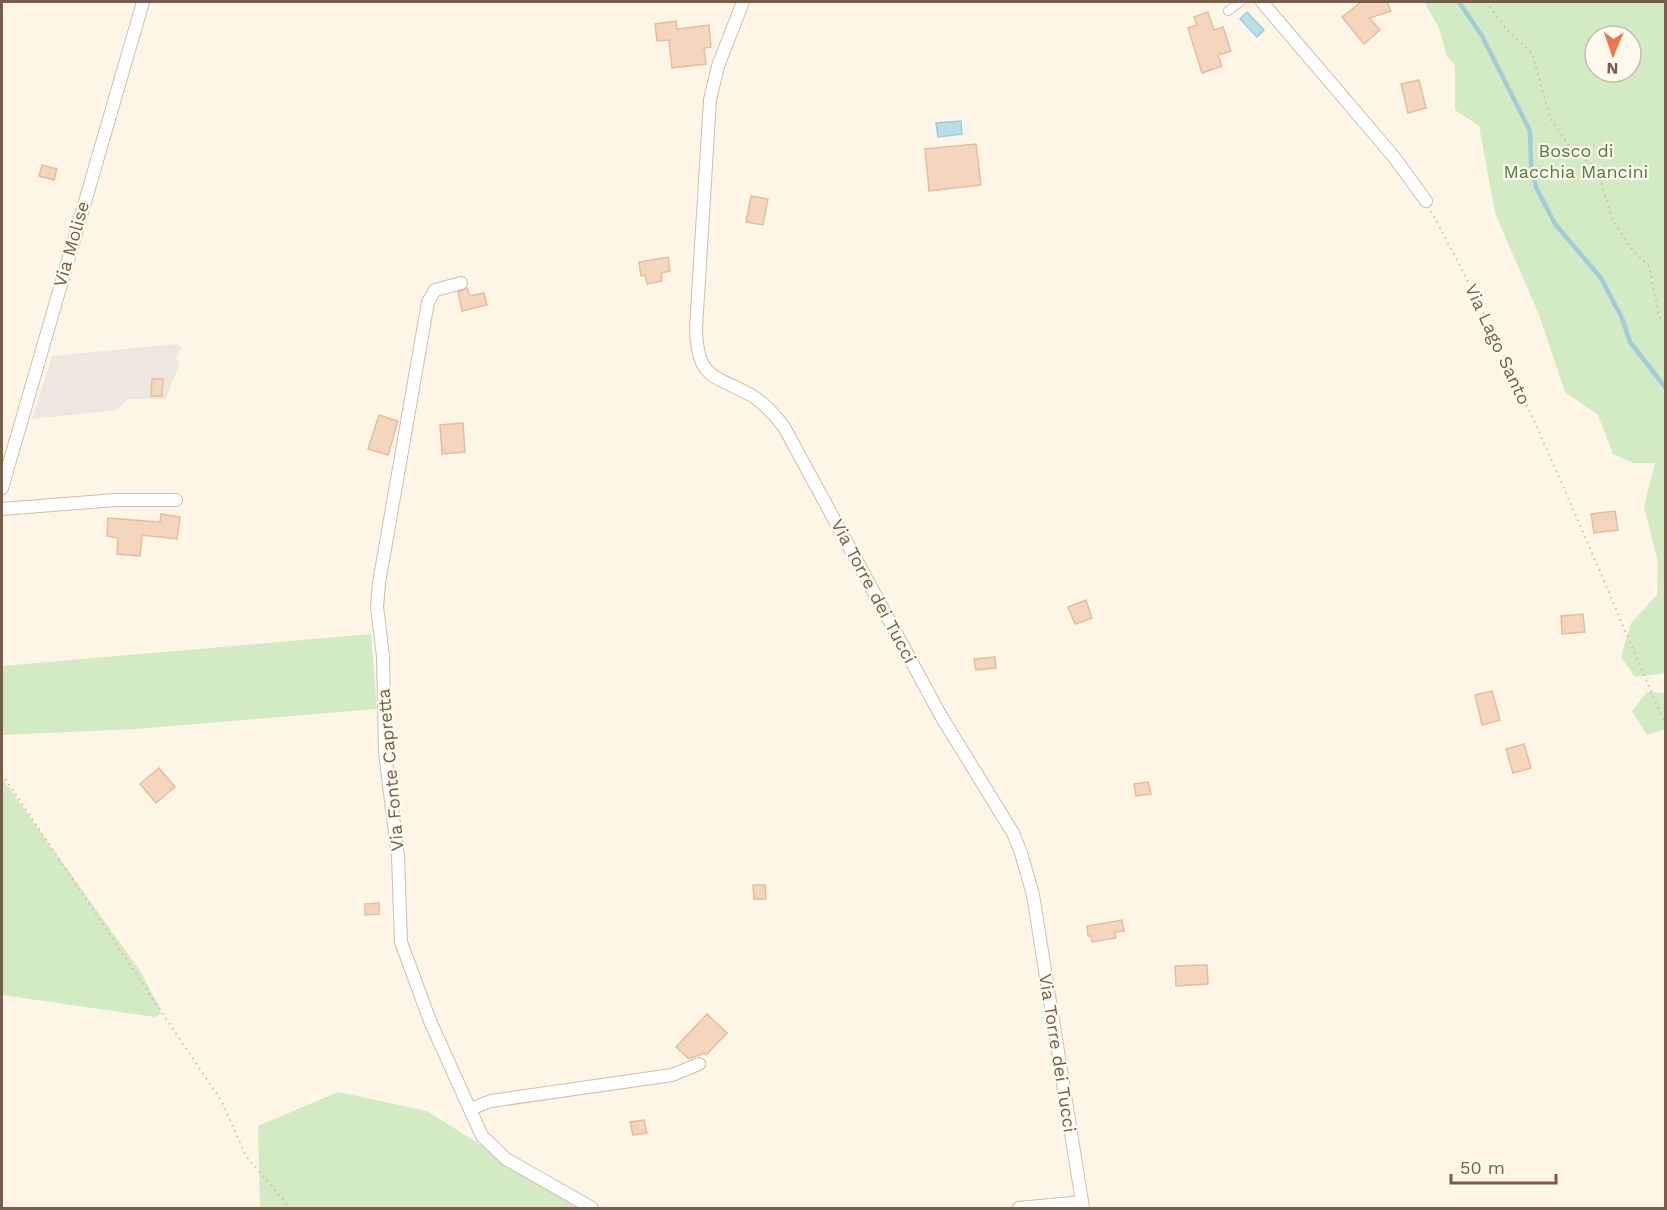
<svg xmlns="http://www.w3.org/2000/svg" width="1667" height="1210" font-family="'Work Sans',sans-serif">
<rect width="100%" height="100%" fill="#fdf6e7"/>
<path fill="#ede7e0" d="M177,344L181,348L176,358L180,362L166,399H128L117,410L32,419L52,356Z"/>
<g fill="#d2ebc4" fill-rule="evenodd">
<path d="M1424,2H1665V673L1635,677L1621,657L1631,623L1657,595L1658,563L1644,507L1655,463H1634L1613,454L1598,415L1565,392L1539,315L1495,213L1479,126L1455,110V65L1447,57L1439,28ZM1595,36H1631V72H1595Z"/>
<path d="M371,634L377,709L136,729L2,735V666Z"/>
<path d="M1647,692L1665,693L1666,729L1647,735L1632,711Z"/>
<path d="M2,778L140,971L160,1008L161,1014L155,1017L2,995Z"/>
<path d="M338,1092L427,1111L580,1208H260L258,1126Z"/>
</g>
<g fill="#badee7" stroke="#a0cdda" stroke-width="1.5">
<path d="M1247,12L1264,30L1257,37L1240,19Z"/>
<path d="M961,121L962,134L938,137L936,123Z"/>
</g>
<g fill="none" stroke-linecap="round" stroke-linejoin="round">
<path stroke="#a0cdda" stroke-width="4.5" d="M1459,2L1482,36L1530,131L1531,167L1536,187L1555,224L1601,278L1622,318L1630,342L1666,388"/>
</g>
<g fill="#f3d6bd" stroke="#e6bd9d" stroke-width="1.5">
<path d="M1361,2H1387L1391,11L1369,18L1380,30L1364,44L1342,17Z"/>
<path d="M1208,12L1214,30L1223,27L1231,51L1218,55L1222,66L1202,73L1188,28L1197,25L1194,17Z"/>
<path d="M676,21L677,29L709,25L711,47L704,48L706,64L672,68L669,40L657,41L655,24Z"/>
<path d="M1419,80L1426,108L1408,113L1401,84Z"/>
<path d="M976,144L981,185L929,191L925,149Z"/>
<path d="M42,165L57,169L54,180L39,176Z"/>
<path d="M751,196L768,199L763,225L746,222Z"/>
<path d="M668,257L670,271L661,273L662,281L647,284L645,275L641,276L639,262Z"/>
<path d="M467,288L470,296L484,293L487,305L462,311L458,292Z"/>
<path d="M152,379H163L162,396H151Z"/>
<path d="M379,415L398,421L388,455L368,449Z"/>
<path d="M463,423L465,452L442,454L440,425Z"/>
<path d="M1615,511L1618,530L1594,533L1591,514Z"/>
<path d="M161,514L180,517L177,539L142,535L140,556L117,554L118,538L107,536L108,518L160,522Z"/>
<path d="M1086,600L1092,618L1075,624L1068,607Z"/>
<path d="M1583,614L1585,632L1562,634L1561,616Z"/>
<path d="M995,657L996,668L976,670L974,659Z"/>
<path d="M1492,691L1500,720L1482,725L1475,695Z"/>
<path d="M1524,744L1531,768L1513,773L1506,749Z"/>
<path d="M159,768L175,787L156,803L140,784Z"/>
<path d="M1148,782L1151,794L1136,796L1134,784Z"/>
<path d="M753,885H765L766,899H754Z"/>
<path d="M379,903V914L365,915V904Z"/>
<path d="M1122,920L1124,931L1115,932L1116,938L1092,942L1091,936H1088L1087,926Z"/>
<path d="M1207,965L1208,984L1176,986L1175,966Z"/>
<path d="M707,1014L727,1033L706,1055L704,1053L689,1059L676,1047Z"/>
<path d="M644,1120L647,1133L633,1135L630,1122Z"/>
</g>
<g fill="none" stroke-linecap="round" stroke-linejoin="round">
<g stroke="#cfbeac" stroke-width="10">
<path id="pedestrian" d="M1228,11L1240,2"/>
</g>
<g stroke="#cfbeac" stroke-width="14">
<g id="minor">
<path d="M743,2L718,66L710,100L696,328C697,382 717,375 754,397C766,405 775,415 784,427L941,716L1013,833L1021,853L1033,895L1083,1208"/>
<path d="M1262,2L1394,157L1426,201"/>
<path d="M461,283L435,290L428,302L379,583L377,607L383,656L385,753L398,856L401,942L430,1021L482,1136L506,1159L592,1208"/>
<path d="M2,488L143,2"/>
<path d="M2,509L115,500H176"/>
<path d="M470,1109L491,1101L672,1075L699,1064"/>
<path d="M1019,1208L1082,1202"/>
</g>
</g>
<g stroke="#d9b9a0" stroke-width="2" stroke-dasharray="1.5 4.5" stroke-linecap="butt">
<path d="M1486,2L1508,31L1532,53L1550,118L1573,151L1597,168L1613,221L1633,251L1649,266L1659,317L1666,321"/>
<path d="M1431,211C1521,377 1591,553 1666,726"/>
<path d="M2,774L222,1102L246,1156L290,1208"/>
</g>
<use href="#pedestrian" stroke="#fff" stroke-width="8"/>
<use href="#minor" stroke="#fff" stroke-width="12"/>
</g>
<g text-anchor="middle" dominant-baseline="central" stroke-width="4.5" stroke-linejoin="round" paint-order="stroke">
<g font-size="18" fill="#4f7e42" stroke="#fff9ee">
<text x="1576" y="150">Bosco di<tspan x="1576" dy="21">Macchia Mancini</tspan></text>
</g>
<g font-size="18" fill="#785d4a" stroke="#fff9ee">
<text transform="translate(71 244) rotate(-74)">Via Molise</text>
<text transform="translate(1498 344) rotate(65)">Via Lago Santo</text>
<text transform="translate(874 591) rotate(62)">Via Torre dei Tucci</text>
<text transform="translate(390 770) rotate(-95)">Via Fonte Capretta</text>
<text transform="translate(1058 1053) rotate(81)">Via Torre dei Tucci</text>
</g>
</g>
<rect width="1667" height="1210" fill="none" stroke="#785d4a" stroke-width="6"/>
<g transform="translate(1613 54) rotate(182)"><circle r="28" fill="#fff9ee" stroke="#c9bbac" stroke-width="1.5"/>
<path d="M0-4.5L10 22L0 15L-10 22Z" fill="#ea7649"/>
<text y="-9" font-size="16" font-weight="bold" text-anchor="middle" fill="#785d4a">N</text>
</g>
<path d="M1451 1174v9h105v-9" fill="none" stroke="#785d4a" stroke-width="3"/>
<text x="1460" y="1174" font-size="18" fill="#785d4a" stroke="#fff9ee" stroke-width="4.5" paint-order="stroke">50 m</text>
</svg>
